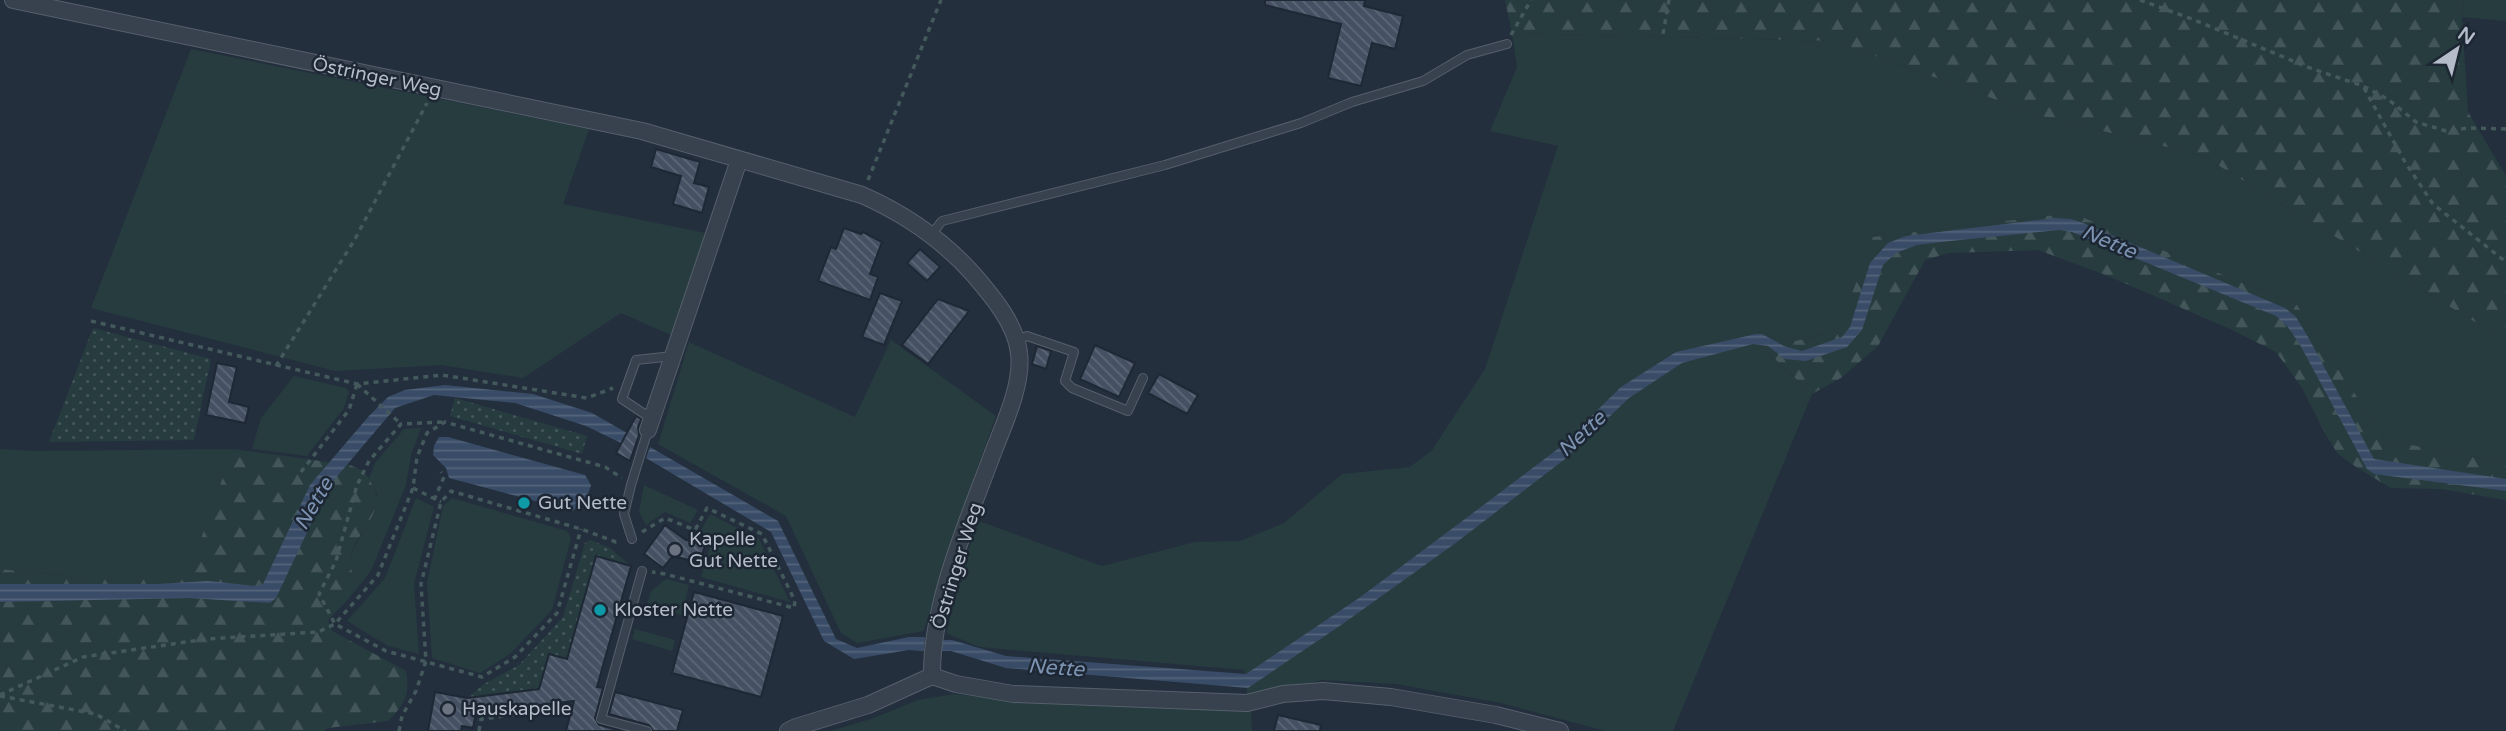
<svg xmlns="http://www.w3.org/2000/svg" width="2506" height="731" font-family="'Varela Round',sans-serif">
<defs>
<pattern id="forest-firs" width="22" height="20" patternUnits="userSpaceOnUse" patternTransform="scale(1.75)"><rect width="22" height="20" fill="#263c3f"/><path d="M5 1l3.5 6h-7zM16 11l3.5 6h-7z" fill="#435659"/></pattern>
<pattern id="garden-dots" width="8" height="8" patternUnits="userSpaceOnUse" patternTransform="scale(1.75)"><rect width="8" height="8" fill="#263c3f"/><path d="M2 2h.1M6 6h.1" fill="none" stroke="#435659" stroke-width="1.8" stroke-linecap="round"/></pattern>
<pattern id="water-rules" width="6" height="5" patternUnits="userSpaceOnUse" patternTransform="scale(1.75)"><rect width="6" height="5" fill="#394c67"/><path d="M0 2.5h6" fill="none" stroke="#53647b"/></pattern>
<pattern id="building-back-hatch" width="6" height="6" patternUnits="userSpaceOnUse" patternTransform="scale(1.75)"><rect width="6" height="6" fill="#455162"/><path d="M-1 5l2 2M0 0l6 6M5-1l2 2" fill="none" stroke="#5d6877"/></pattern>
</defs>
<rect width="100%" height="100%" fill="#242f3e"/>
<g fill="#263c3f">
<path d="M2464,0H2506V21L2462,17Z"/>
<path d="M1512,33L1834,41L2038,115L2203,156L2506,341V463L2385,440L2297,305L2072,213L1874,237L1838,331L1791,342L1765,336L1754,339L1812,394L1673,731H1605L1501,703L1396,684L1322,680L1247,699V682L1244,670L979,647L946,633L969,548L979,521L1102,566L1195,542L1240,541L1284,523L1342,474L1410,467L1432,450L1485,369L1558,146L1490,131L1517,67Z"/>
<path d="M191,49L589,129L563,204L705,233L673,336L621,313L523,378L441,365L335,371L91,308Z"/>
<path d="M891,340L996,416L952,539L924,631L857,643L841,633L786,516L658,444L689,342L855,417Z"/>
<path d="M294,376L346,388L349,392L344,408L307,456L252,449L261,418Z"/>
<path d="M421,428L411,455L406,485L371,571L349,598L356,584L349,561L353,549L374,513L377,494L369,478L375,463L404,429Z"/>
<path d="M0,449L36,451L233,449L188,578H86L0,569Z"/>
<path d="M644,485L698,510L690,523L665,512L646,525L639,512Z"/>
<path d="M416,498L434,507L414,584L419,654L388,646L347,621L385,578Z"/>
<path d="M452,498L567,531L571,538L552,610L510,654L480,673L432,658L427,583L443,506Z"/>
<path d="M710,514L759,539L790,602L701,577L711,543L700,532Z"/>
<path d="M666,579L689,585L682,615L647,605L651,591Z"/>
<path d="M635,629L675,640L672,651L632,639Z"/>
<path d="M954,694L1010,700L1251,710L1252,731H830L871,719L918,700Z"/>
</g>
<g fill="url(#forest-firs)">
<path d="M1505,0H2464L2462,17L2468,112L2506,176V341L2203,156L2038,115L1834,41L1512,33Z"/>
<path d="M2072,213L2297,305L2385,440L2506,463V500L2441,489L2391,488L2359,469L2338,454L2327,437L2302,388L2276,352L2230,329L2108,276L2038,250L1949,253L1925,260L1878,346L1841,378L1812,394L1754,339L1765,336L1791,342L1838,331L1873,237Z"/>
<path d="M233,449L350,465C364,471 366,472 373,486C387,513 355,533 350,557C349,566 354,576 356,584L349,598L328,620L332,631L406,671C410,695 405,704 388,721L328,728L323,731H0V569L86,578H187Z"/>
</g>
<g fill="url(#garden-dots)">
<path d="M93,328L211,359L194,440L49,442Z"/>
<path d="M455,398L587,436L582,454L450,416Z"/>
<path d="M590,540L610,548L631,566L596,556L567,659L549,654L539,689L467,698L484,684L519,665L563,617L585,543Z"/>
</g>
<g fill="url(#water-rules)">
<path d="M2054,218L2071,219L2083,223L2285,308L2296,317L2308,337L2374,459L2506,479V491L2374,474L2367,469L2299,343L2287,326L2276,316L2072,232L2059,230L1941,242L1917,245L1896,253L1883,265L1862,330L1847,347L1806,361L1785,359L1768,346L1753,344L1682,363L1629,398L1565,459L1457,542L1344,623L1248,688L1006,668L951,651H939L940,640H952L1006,656L1246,674L1359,598L1465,519L1559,448L1621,387L1676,352L1756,334H1762L1784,346L1802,351L1842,337L1850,327L1870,263L1888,243L1906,236Z"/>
<path d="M445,385L533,394L592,413L627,433L621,443L586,426L515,403L434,395L395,408L329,486L276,598L270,603L189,598L0,602V584H158L208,581L256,586L263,584L310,485L369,416L388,397L405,390Z"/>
<path d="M439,437H448L585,475L591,485L585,503L572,511L449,478L446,468L433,455L434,446Z"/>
<path d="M650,447L778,521L836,639L857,648L909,637H925L924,651L909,650L854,659L824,641L771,532L646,458Z"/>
</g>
<g fill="url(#building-back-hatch)" stroke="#1f2835" stroke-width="2">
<path d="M1265,0H1365L1364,6L1403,16L1395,49L1372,43L1361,86L1328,78L1341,24L1265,5Z"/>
<path d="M656,149L700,162L694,183L709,187L702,213L673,204L681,176L651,167Z"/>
<path d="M844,228L861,234L863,232L882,242L870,274L878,277L870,300L818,281L831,247L836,249Z"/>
<path d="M920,249L940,267L927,281L907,263Z"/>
<path d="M880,293L902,301L884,345L862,337Z"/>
<path d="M938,299L969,311L928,364L902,345Z"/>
<path d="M1095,345L1135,363L1119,397L1080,379Z"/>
<path d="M1037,346L1051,351L1046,369L1032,364Z"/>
<path d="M217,363L237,367L229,402L249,407L245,423L206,415Z"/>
<path d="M1159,374L1198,395L1187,414L1148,393Z"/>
<path d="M636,416L641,419L638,427L639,435L630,461L616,453Z"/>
<path d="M665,525L686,540L705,545L700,563L673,556L663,568L644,554Z"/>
<path d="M596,556L631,566L597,687L603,688L595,718L599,725L621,731H566L574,701L476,713L473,728L462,726L461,731H428L435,692L467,698L539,689L549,654L567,659Z"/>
<path d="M694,592L783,616L761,697L672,673Z"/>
<path d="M615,692L683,710L677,731H653L649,725L609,714Z"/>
<path d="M1278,715L1321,725L1320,731H1274Z"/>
</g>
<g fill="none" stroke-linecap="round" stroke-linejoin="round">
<g stroke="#565f6c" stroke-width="10">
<g id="service">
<path d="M931,235L942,221L1165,165L1301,123L1352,102L1423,81L1467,55L1507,44"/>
<path d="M1016,340L1027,336L1074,352L1065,381L1072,388L1128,411L1143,378"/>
<path d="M652,419L622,399L636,360L673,356"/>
<path d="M632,539L624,514L631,485L648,430"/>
<path d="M642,571L601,719L647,731"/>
</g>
</g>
<g stroke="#565f6c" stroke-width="18">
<g id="minor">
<path d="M13,0L642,131L862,195C905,214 943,240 974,275C992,296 1016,324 1019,353C1023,383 1005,422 994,450C969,518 931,603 932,676"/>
<path d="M648,430L739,160"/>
<path d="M932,676L956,684L1013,694L1247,703L1283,694L1323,691L1391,697L1496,715L1560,731"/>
<path d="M788,731L796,727L868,705L932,676"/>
</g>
</g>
<g stroke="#44595c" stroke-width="3.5" stroke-dasharray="5 5" stroke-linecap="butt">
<path d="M2140,0L2192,19L2310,68L2363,86L2389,100L2416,122L2446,131L2468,128L2506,129"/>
<path d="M1663,34L1669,0"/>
<path d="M1511,35L1531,0"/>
<path d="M2364,88L2405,162L2433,204L2506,262"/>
<path d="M868,180L941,0"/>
<path d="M91,321L357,384L442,375L587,398L613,388"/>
<path d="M276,366L355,239L427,103"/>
<path d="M357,384L401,424"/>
<path d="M442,422L401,424L369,461L357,485L336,561L319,594L335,624L386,651L482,677L515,657L557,613L581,529"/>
<path d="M301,472L349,410L357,384"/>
<path d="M413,488L441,502"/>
<path d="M434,500L444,477L441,472"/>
<path d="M642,532L665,518L695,530L707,508L762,534L795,601L794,608L665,574L652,572"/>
<path d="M0,695L83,657L207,639L318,632L335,624L378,575L413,488L417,457L427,433L445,422L605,467L622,478"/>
<path d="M0,696L96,714L125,731"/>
<path d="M399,731L402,716L416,691L426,661L421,584L441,502L451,491L581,529L616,542L619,541"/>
<path d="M479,731L481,719L568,708"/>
</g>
<use href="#service" stroke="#38414e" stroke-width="8"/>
<use href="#minor" stroke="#38414e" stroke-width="16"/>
</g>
<g fill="#0f9aa8" stroke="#1d2633" stroke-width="2.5">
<circle cx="524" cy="503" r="7"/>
<circle cx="600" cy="610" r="7"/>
</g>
<g fill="#6b7280" stroke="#1d2633" stroke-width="2.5">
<circle cx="675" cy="550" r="7"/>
<circle cx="448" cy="709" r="7"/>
</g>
<g text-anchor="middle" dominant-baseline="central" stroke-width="5" stroke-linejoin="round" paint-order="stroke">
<g font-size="19" fill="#b4bcc9" stroke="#1d2633">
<text transform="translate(377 77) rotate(12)">Östringer Weg</text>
<text transform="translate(957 566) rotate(-73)">Östringer Weg</text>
</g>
<g font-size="19" fill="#b4bcc9" stroke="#1d2633" text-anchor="start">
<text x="538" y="503">Gut Nette</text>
<text x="689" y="539">Kapelle<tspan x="689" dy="22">Gut Nette</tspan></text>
<text x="614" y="610">Kloster Nette</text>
<text x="462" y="709">Hauskapelle</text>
</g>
<g font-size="21" font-style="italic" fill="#7c92b1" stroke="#1d2633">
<text transform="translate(2109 242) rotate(23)">Nette</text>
<text transform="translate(1582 434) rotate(-43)">Nette</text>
<text transform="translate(314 504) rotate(-60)">Nette</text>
<text transform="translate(1056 668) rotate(4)">Nette</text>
</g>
</g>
<g transform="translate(2457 49) rotate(35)" stroke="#1d2633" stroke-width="5" paint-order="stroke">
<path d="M0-5L12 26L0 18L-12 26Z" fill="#b4bcc9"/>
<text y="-10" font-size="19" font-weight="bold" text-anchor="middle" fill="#b4bcc9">N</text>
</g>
</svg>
